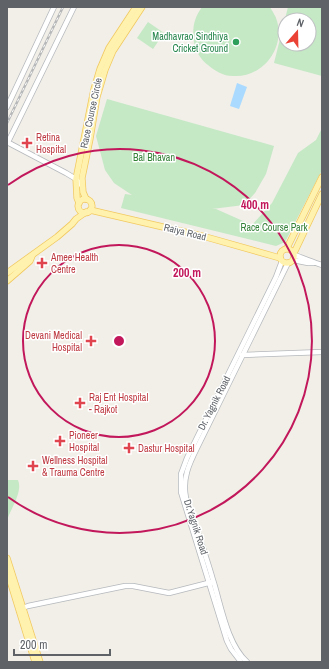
<svg xmlns="http://www.w3.org/2000/svg" width="329" height="669" font-family="'Archivo Narrow',sans-serif">
<rect width="100%" height="100%" fill="#f1efe8"/>
<g fill="#c5e8c5" fill-rule="evenodd">
<path d="M202,7H270C272,11 276,16 277,21C285,49 262,78 233,76C223,76 215,71 208,65C201,60 195,50 194,42C192,28 194,18 202,7Z"/>
<path d="M288,7H322V76L274,63ZM285,20H309V44H285Z"/>
<path d="M148,22L164,33L153,49L137,38Z"/>
<path d="M107,99L274,146L266,174L255,193L244,205L212,209H216L252,225L272,203L298,153L316,140L322,128V170L285,242L276,246L121,208L125,194L132,195L114,183L105,170L96,136Z"/>
<path d="M7,480H18C23,492 11,508 7,520Z"/>
</g>
<path fill="#aadaff" d="M237,83L247,87L239,109L230,106Z"/>
<g fill="none" stroke-linecap="round" stroke-linejoin="round">
<g stroke="#b5b8bc" stroke-width="6">
<g id="minor">
<path d="M7,107L54,7"/>
<path d="M7,142L66,173L76,179L82,186"/>
<path d="M8,142L74,7"/>
<path d="M294,255C304,258 312,262 322,265"/>
<path d="M293,260L308,263H314"/>
<path d="M242,355L322,352"/>
<path d="M20,609L28,606L125,586H133L169,593L212,582"/>
<path d="M241,662L231,649L227,641L181,492V474L187,458L276,277L282,261"/>
<path d="M247,662C227,644 221,605 213,580C205,552 195,525 186,498C182,479 189,464 197,448L288,263"/>
</g>
</g>
<g stroke="#f2c960" stroke-width="7">
<g id="major">
<path d="M86,199L83,192L82,178L90,139L97,97L105,70L113,51L142,7"/>
<circle cx="85" cy="206" r="7"/>
<path d="M79,203L77,198L76,179L94,89L100,69L109,48L136,7"/>
<path d="M90,210L206,237L280,258"/>
<path d="M287,248L322,177"/>
<circle cx="287" cy="256" r="7"/>
<path d="M294,253L322,194"/>
<path d="M7,273L57,237L72,224L76,219L86,212"/>
<path d="M7,281L30,261L32,256"/>
<path d="M7,558L40,662"/>
<path d="M7,571L35,662"/>
</g>
</g>
<use href="#minor" stroke="#fff" stroke-width="4.5"/>
<use href="#major" stroke="#fff2af" stroke-width="5.5"/>
<g stroke="#b6b7b8" stroke-width="2.5">
<path id="rail" d="M7,123L63,7"/>
</g>
<use href="#rail" stroke="#fff" stroke-width="1" stroke-dasharray="3" stroke-linecap="butt"/>
</g>
<g fill="none" stroke="#c2185b" stroke-width="2">
<circle cx="119" cy="341" r="96"/>
<path d="M8 185A192 192 0 1 1 8 497"/>
</g>
<circle fill="#2e9e5b" stroke="#fff" stroke-width="1.5" cx="236" cy="42" r="4"/>
<g fill="#e0444e" stroke="#fff" stroke-width="1.5">
<path d="M25 137h4v4h4v4h-4v4h-4v-4h-4v-4h4z"/>
<path d="M40 257h4v4h4v4h-4v4h-4v-4h-4v-4h4z"/>
<path d="M89 335h4v4h4v4h-4v4h-4v-4h-4v-4h4z"/>
<path d="M78 397h4v4h4v4h-4v4h-4v-4h-4v-4h4z"/>
<path d="M58 435h4v4h4v4h-4v4h-4v-4h-4v-4h4z"/>
<path d="M127 442h4v4h4v4h-4v4h-4v-4h-4v-4h4z"/>
<path d="M31 460h4v4h4v4h-4v4h-4v-4h-4v-4h4z"/>
</g>
<g text-anchor="middle" dominant-baseline="central" stroke-width="3" stroke-linejoin="round" paint-order="stroke">
<g font-size="10" fill="#27864d" stroke="#fff" text-anchor="end">
<text x="228" y="36">Madhavrao Sindhiya<tspan x="228" dy="12">Cricket Ground</tspan></text>
</g>
<g font-size="10" fill="#5f6368" stroke="#fff">
<text transform="translate(91 113) rotate(-78)">Race Course Circle</text>
<text transform="translate(185 232) rotate(14)">Raiya Road</text>
<text transform="translate(214 403) rotate(-63)">Dr. Yagnik Road</text>
<text transform="translate(196 527) rotate(72)">Dr.Yagnik Road</text>
</g>
<g font-size="10" fill="#be3a42" stroke="#fff" text-anchor="start">
<text x="36" y="137">Retina<tspan x="36" dy="12">Hospital</tspan></text>
<text x="51" y="257">Amee Health<tspan x="51" dy="12">Centre</tspan></text>
<text x="82" y="335" text-anchor="end">Devani Medical<tspan x="82" dy="12">Hospital</tspan></text>
<text x="89" y="397">Raj Ent Hospital<tspan x="89" dy="12">- Rajkot</tspan></text>
<text x="69" y="435">Pioneer<tspan x="69" dy="12">Hospital</tspan></text>
<text x="138" y="448">Dastur Hospital</text>
<text x="42" y="460">Wellness Hospital<tspan x="42" dy="12">&amp; Trauma Centre</tspan></text>
</g>
<g font-size="10" fill="#348238" stroke="#fff">
<text x="154" y="157">Bal Bhavan</text>
<text x="274" y="227">Race Course Park</text>
</g>
</g>
<circle cx="119" cy="341" r="6" fill="#c2185b" stroke="#fff" stroke-width="2"/>
<g font-size="12" text-anchor="middle" font-weight="bold" fill="#c2185b" stroke="#fff" stroke-width="3" stroke-linejoin="round" paint-order="stroke">
<text x="255" y="209">400 m</text>
<text x="187" y="277">200 m</text>
</g>
<rect width="329" height="669" fill="none" stroke="#5f6368" stroke-width="16"/>
<g transform="translate(297 32) rotate(20)"><circle r="19" fill="#ffffff" stroke="#bfc1c3"/>
<path d="M0-3L7 15L0 10L-7 15Z" fill="#ea4335"/>
<text y="-6" font-size="11" font-weight="bold" text-anchor="middle" fill="#5f6368">N</text>
</g>
<path d="M14 649v6h96v-6" fill="none" stroke="#5f6368" stroke-width="2"/>
<text x="20" y="649" font-size="12" fill="#5f6368" stroke="#ffffff" stroke-width="3" paint-order="stroke">200 m</text>
</svg>
